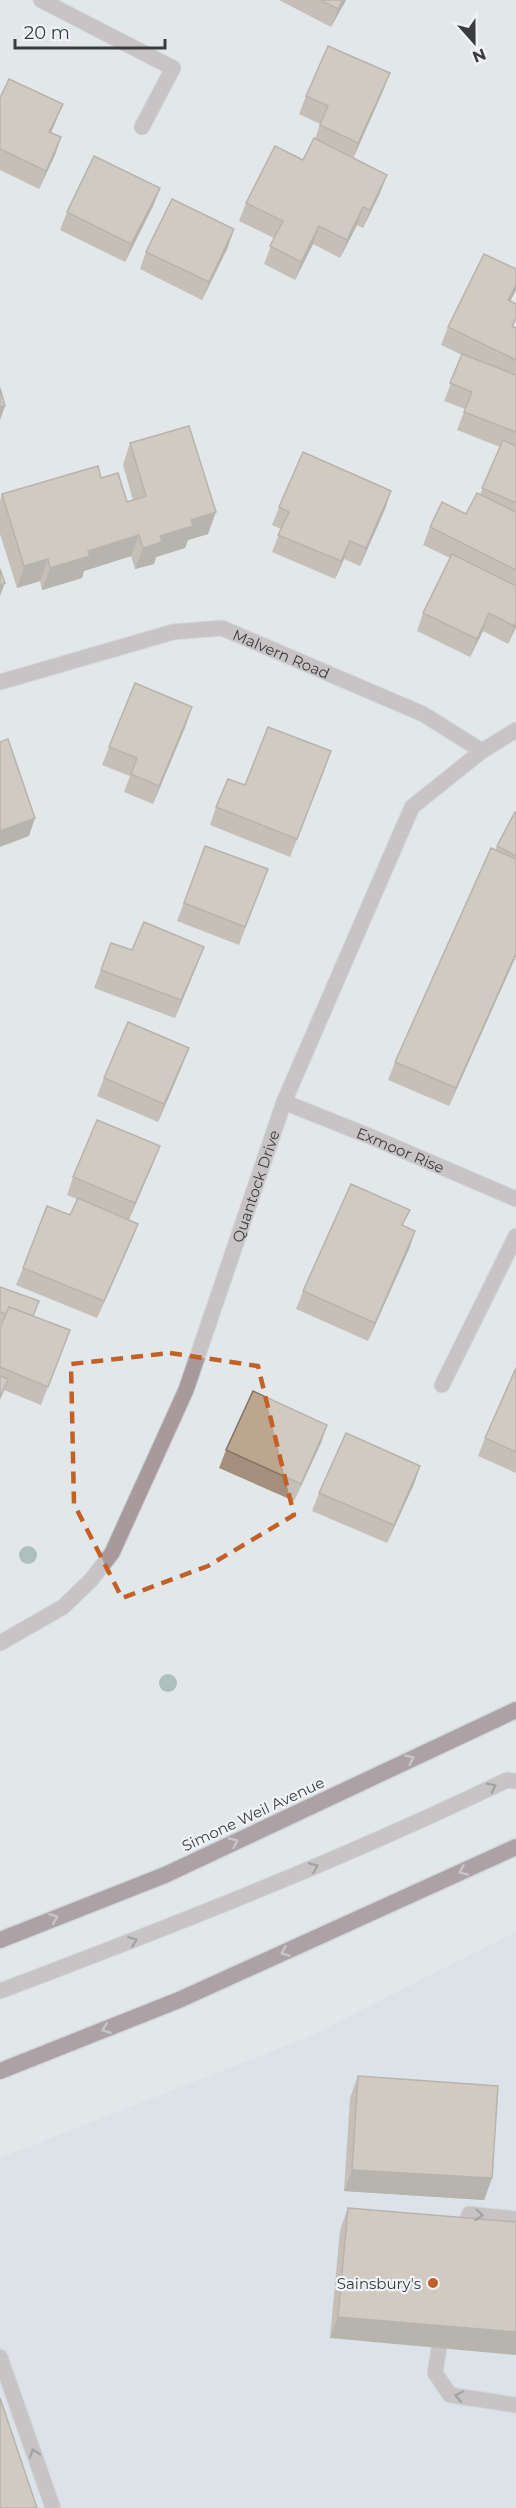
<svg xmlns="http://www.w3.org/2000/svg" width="516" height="2508" font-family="Montserrat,sans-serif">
<rect width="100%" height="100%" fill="#e2e7ea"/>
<path fill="#d3dee7" d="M516,1932V2508H0V2158L308,2037Z"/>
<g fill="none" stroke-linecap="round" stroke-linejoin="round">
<g stroke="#c0c5c7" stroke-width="17">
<g id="service">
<path d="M442,1385L516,1236"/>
<path d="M0,1991C172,1926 341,1860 507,1780L516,1781"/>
<path d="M462,2238L469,2214L516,2219"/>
<path d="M439,2348L435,2373L450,2395L516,2405"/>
<path d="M0,2357L53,2508"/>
</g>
</g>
<g stroke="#c0c5c7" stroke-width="17">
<g id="minor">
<path d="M41,0L173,68L142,127"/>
<path id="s1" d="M0,682L173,632L222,628L423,714L482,751"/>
<path id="s2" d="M284,1102L369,1136L516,1199"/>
<path id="s3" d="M0,1643L63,1607L91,1580L112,1553L186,1390L284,1102L412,807L482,751L516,730"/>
</g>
</g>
<g stroke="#c0c5c7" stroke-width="19">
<g id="trunk">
<path d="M0,1940L165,1875L516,1710"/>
<path d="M0,2071L179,2000L516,1847"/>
</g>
</g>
<use href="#service" stroke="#a8999c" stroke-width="15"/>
<use href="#minor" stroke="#a8999c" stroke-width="15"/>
<use href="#trunk" stroke="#6a4e56" stroke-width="16"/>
</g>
<g fill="#709083">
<circle cx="28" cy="1555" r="9"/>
<circle cx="168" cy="1683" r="9"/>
</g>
<g fill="#a38f7c">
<path d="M279,0H346L331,27Z"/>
<path d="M383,91L353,158L380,193L363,228L357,225L340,258L313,244L295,280L264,264L274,238L239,221L246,203L303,160L315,139L320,124L299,114L306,96Z"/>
<path d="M0,98L56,121L51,133L61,137L55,155L39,189L0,170Z"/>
<path d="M160,188L153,206L125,262L60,230L67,212Z"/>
<path d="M228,247L202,300L140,269L146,252Z"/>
<path d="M516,269V290L510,301L514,327L516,328V627L508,644L483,631L470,657L417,631L423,613L450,558L423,545L430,527L466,514L480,495L500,447L457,430L465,409L444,401L462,355L441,345L448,327Z"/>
<path d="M130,443L208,534L188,540L185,548L156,557L154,564L135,569L131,556L84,571L82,578L42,590L40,581L17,588L0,534V501L2,494L101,478L127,502L133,500L123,465Z"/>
<path d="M391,491L385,509L360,566L344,559L335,579L272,552L281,529L272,525L279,507Z"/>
<path d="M186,725L153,804L124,792L130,776L102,765L109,747Z"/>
<path d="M325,769L290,857L210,825L216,807L245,785Z"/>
<path d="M516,812V956L449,1106L388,1080L395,1062L497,846Z"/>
<path d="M205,846L268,869L239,945L177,921Z"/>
<path d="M111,943L132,950L197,965L175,1018L94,988Z"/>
<path d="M182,1066L158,1122L97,1096L104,1078Z"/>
<path d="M153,1164L129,1220L138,1224L131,1242L97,1318L16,1285L23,1268L70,1215L77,1199L67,1195L73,1177Z"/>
<path d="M404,1226L415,1231L409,1249L368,1341L296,1309L303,1291Z"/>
<path d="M0,1287L33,1316L70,1330L41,1405L4,1390L0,1400V1328L1,1325L0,1324Z"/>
<path d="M516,1368V1473L478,1456L485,1438Z"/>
<path d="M327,1425L321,1443L294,1501L219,1468L226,1450Z"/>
<path d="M420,1466L414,1484L387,1543L312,1511L319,1493Z"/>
<path d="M358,2076L492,2178L484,2200L344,2191L350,2098Z"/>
<path d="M348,2208L516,2222L330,2338L340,2230Z"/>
</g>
<g fill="#847465">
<path d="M343,0H346L331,27L338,9Z"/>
<path d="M390,73L383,91L352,161L358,143Z"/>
<path d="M63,104L56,121L43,150L49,132Z"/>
<path d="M61,137L55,155L39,189L46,171Z"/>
<path d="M387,175L380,193L363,228L370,210Z"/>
<path d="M160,188L153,206L125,262L131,244Z"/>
<path d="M363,207L357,225L340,258L347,240Z"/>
<path d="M319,226L313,244L295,280L301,262Z"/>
<path d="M234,229L228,247L202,300L209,282Z"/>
<path d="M516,285V290L502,318L508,300Z"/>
<path d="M5,406L0,420V407Z"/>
<path d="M391,491L385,509L360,566L366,548Z"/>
<path d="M216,512L208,534L188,540L185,548L156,557L154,564L135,569L143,548L160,536L191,520Z"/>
<path d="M139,535L131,556L84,571L82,578L42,590L50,568L88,551Z"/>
<path d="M350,541L344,559L335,579L341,561Z"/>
<path d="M48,559L40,581L17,588L24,566Z"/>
<path d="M5,583L0,596V585Z"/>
<path d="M489,613L483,631L470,657L477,639Z"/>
<path d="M516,622V627L508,644L514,626Z"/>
<path d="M192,707L186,725L153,804L159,786Z"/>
<path d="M35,818L29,836L0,847V831Z"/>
<path d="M204,947L197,965L175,1018L181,1000Z"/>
<path d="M516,953V956L449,1106L456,1088Z"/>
<path d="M189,1048L182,1066L158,1122L164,1104Z"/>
<path d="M160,1146L153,1164L128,1221L135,1203Z"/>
<path d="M138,1224L131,1242L97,1318L104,1301Z"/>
<path d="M415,1231L409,1249L368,1341L375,1323Z"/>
<path d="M327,1425L321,1443L294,1501L301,1484Z"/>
<path d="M420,1466L414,1484L387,1543L394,1525Z"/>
<path d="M352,2170L492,2178L484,2200L344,2191Z"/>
<path d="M338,2317L516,2332V2355L330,2338Z"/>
</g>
<g fill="#bda690" stroke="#847465" stroke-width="1.5">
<path d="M320,0H343L338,9Z"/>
<path d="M328,46L390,73L358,143L320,125L328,106L306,96Z"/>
<path d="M9,79L63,104L49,132L61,137L46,171L0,149V98Z"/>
<path d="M314,138L387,175L370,210L363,207L347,240L319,226L301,262L270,246L283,221L246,203L275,146L303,160Z"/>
<path d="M94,156L160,188L131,244L67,212Z"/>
<path d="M172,199L234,229L209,282L146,252Z"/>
<path d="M484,254L516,269V285L508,300L516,304V318L512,326L516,328V360L448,327Z"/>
<path d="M462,354L516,375V432L464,412L472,392L450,383Z"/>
<path d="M0,388L5,406L0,407Z"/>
<path d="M189,426L216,512L191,520L193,526L160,536L162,542L143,548L139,535L88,551L90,556L50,568L48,559L24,566L2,494L98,466L101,478L118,473L127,502L146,496L130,443Z"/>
<path d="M503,440L516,446V503L482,488Z"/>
<path d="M303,452L391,491L366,548L350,541L341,561L278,535L289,512L279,507Z"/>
<path d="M477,493L516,512V570L430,527L442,502L466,514Z"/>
<path d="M452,554L516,586V622L514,626L489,613L477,639L423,613Z"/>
<path d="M0,569L5,583L0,585Z"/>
<path d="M135,683L192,707L159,786L131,774L137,758L109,747Z"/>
<path d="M268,727L331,751L297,839L216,807L228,779L245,785Z"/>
<path d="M8,739L35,818L0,831V742Z"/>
<path d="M515,812H516V856L497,846Z"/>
<path d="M205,846L268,869L245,927L184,903Z"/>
<path d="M491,848L516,859V953L456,1088L395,1062Z"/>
<path d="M144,922L204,947L181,1000L101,970L111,943L132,950Z"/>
<path d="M128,1022L189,1048L164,1104L104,1078Z"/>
<path d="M97,1120L160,1146L135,1203L73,1177Z"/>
<path d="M351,1184L410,1210L402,1225L415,1231L375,1323L303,1291Z"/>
<path d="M78,1198L138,1224L104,1301L23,1268L47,1206L70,1215Z"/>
<path d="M0,1287L39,1301L33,1316L9,1307L6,1314L0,1312Z"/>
<path d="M9,1307L70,1330L48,1387L0,1367V1328Z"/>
<path d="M516,1368V1452L485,1438Z"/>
<path d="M0,1376L8,1379L0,1398Z"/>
<path d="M253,1391L327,1425L301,1484L226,1450Z"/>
<path d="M346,1433L420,1466L394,1525L319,1493Z"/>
<path d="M358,2076L498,2086L492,2178L352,2170Z"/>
<path d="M348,2208L516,2222V2332L338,2317Z"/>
<path d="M0,2398L37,2508H0Z"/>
</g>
<defs><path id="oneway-chevron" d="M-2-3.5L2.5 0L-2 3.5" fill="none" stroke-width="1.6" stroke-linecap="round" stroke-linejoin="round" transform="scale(1.5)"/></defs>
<g stroke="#a6999f">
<use href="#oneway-chevron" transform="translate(410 1759) rotate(-25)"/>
<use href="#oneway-chevron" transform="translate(234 1842) rotate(-25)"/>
<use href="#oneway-chevron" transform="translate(463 1871) rotate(156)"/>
<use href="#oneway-chevron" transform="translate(54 1918) rotate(-21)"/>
<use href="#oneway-chevron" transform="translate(285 1952) rotate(156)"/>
<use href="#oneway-chevron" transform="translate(106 2029) rotate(158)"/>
</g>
<g stroke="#565355">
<use href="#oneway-chevron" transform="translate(492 1787) rotate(-26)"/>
<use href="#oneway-chevron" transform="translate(314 1867) rotate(-23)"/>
<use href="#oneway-chevron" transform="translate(133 1941) rotate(-21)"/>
<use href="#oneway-chevron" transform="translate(479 2215) rotate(5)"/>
<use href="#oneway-chevron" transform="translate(459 2396) rotate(-168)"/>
<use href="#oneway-chevron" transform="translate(34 2453) rotate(-109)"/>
</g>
<path d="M0 0H516V2508H0ZM170,1353L258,1366L294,1515L208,1566L122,1598L74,1504L71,1364Z" fill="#e2e7ea" fill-opacity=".55" fill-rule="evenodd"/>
<path fill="none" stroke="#c36025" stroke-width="4.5" stroke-dasharray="12 8" stroke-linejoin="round" d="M170,1353L258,1366L294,1515L208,1566L122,1598L74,1504L71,1364Z"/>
<circle fill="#c36025" stroke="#eff4f8" stroke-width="2" cx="433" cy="2283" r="6"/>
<g text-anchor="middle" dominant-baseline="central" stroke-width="4.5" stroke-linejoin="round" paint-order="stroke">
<g font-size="15" fill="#3a3c3d" stroke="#eff4f8">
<text stroke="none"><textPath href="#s1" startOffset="294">Malvern Road</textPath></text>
<text stroke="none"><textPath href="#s2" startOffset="126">Exmoor Rise</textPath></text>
<text stroke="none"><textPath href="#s3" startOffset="540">Quantock Drive</textPath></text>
<text transform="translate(253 1814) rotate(-25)">Simone Weil Avenue</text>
</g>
<g font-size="15" fill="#3a3c3d" stroke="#eff4f8" text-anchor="end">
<text x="421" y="2283">Sainsbury's</text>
</g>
</g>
<g transform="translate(474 42) rotate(159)" stroke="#eff4f8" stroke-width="4.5" paint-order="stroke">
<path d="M0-4.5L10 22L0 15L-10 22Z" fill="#3a3c3d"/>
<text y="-9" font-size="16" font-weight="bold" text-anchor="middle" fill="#3a3c3d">N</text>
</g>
<path d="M15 39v9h150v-9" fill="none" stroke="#3a3c3d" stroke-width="3"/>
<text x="24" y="39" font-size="18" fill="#3a3c3d" stroke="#eff4f8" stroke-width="4.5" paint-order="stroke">20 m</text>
</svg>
